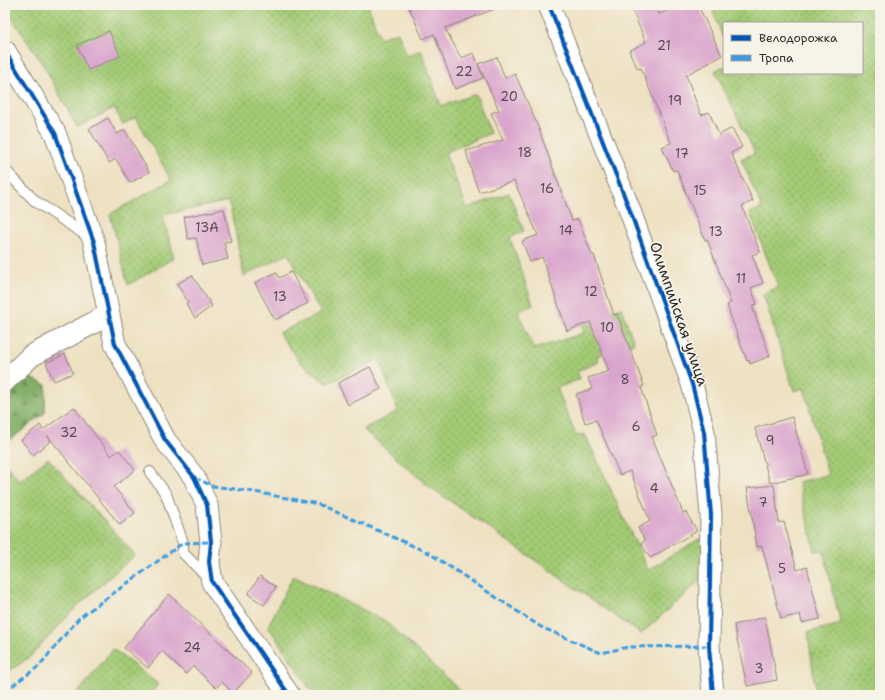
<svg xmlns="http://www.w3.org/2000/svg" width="885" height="700" font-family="'Shantell Sans',sans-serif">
<defs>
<pattern id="grass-dots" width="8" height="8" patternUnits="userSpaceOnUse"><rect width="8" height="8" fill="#a3ca74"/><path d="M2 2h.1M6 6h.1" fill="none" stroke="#85a45f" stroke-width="1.8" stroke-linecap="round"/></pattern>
<pattern id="forest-firs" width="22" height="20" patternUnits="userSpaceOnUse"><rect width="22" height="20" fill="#82ae66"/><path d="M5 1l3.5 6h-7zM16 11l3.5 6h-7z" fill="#6b8e54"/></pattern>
</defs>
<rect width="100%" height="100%" fill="#f7f3e8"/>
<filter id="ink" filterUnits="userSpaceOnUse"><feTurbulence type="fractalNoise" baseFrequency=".025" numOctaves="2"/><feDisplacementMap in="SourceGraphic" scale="8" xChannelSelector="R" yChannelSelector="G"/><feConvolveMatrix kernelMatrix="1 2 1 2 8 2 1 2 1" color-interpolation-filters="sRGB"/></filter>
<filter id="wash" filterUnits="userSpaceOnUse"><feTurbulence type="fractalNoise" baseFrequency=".012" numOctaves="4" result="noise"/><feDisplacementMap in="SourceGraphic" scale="16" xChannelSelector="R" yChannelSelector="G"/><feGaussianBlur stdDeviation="0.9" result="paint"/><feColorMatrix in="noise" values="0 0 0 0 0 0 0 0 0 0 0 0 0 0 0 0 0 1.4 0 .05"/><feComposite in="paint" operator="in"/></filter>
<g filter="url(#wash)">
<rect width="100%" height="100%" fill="#eee1c1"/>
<g fill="url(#grass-dots)" stroke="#677a50">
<path d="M5,5H368L380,38L398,32L407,56L421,50L441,106L476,94L490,133L445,153L467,208L509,193L524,231L510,238L533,305L518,312L534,349L584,333L580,322L621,307L634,343L597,356L599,362L577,371L580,379L557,388L576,436L585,434L648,570L701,538L705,576L641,634L427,485L363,429L398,411L379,359L327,384L300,362L279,333L321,313L288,254L244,276L229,201L163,215L174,258L128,285L110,214L171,180L136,117L123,124L114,108L77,127L45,68L5,8Z"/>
<path d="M720,5H880V695H816L808,632L841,624L823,550L815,551L798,482L828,475L804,388L794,391L763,294L778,287L750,213L762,208L741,159L755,153L715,71L724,66V73H862V23H724V40L713,12L720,7Z"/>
<path d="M48,458L135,555L76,607L31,656L5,674V464L20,481Z"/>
<path d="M293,576L384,620L465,695H314L268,626Z"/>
<path d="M113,649L158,684L150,695H76Z"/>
</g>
<path fill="url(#forest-firs)" stroke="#566c48" d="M27,376L46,385L45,413L5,444V394Z"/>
<g id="blocks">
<g fill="#daa5cd">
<path d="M408,5H500V7L445,28L461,58L474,53L483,78L455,89L434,34L423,39Z"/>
<path d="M630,5H655L659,14L681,5H698L722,56L686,75L701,115L709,112L719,135L732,128L742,147L731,153L753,201L742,206L760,252L752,255L763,283L751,288L757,304L752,306L770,356L750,364L749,360L747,361L739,340L727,305L731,303L707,239L705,240L677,170L673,171L662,147L671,143L641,68L638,69L629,51L646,42Z"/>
<path d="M109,31L120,56L88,70L77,45Z"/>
<path d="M497,57L505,78L515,74L537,124L572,221L578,219L592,255H594L614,315L617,314L644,386L641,387L657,435L652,437L683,513L686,512L697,531L650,558L641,543L645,541L638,528L650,521L630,471L620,475L596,420L585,423L576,394L592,389L588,378L609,371L590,322L567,331L542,257L530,262L522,241L538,235L514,181L479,192L473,176L466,151L503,140L491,113L499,110L478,64Z"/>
<path d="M108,118L117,134L125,130L149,172L130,183L116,159L109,163L89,129Z"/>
<path d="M224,209L231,241L224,242L228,259L202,265L196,238L188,239L184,217Z"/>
<path d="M276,272L279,278L291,272L308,303L275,320L255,283Z"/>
<path d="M192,275L212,306L195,318L186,304L188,302L177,284Z"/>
<path d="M65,354L73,373L54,381L46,363Z"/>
<path d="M370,367L381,389L348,405L338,383Z"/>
<path d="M74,407L111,456L119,450L135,470L114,487L135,513L120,525L47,435L51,441L33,455L21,440L40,425L43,430Z"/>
<path d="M792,417L808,474L770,483L755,428Z"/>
<path d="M774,485L779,523L784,522L797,570L807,567L820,619L802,623L800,614L781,619L762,546L757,547L747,488Z"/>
<path d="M260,576L276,587L264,605L248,594Z"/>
<path d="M169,594L252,673L233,693L222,682L216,688L193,666L186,674L162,651L148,668L124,648Z"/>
<path d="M765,617L777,680L747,686L734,625Z"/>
</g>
</g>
</g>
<g filter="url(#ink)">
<use href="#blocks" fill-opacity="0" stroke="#8c8676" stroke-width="1"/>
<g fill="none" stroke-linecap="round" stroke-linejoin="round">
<g stroke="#8c8676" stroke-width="12">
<g id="lane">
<path d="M5,170L35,201L90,238"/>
<path d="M150,472L166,494L183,543V553L209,579"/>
</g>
</g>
<g stroke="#8c8676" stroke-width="23">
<g id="street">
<path d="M549,5L629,208L692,384L704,432L711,515L709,646L713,695"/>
<path d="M5,51L55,133L94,242L115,344L165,440L194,477L207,505L211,542L209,562L212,582L289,695"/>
<path d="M5,381L31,356L108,315"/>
</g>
</g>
<use href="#lane" stroke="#fff" stroke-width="10"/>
<use href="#street" stroke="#fff" stroke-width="21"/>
<g stroke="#3d9ce1" stroke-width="3" stroke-dasharray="6 3" stroke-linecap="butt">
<path d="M195,478L213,486L249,491L318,504L429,553L541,627L601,653L628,647L709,646"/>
<path d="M5,691L39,666L79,618L183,543L211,542"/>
</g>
<g stroke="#f7f3e8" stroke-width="6">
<g id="cycleway">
<path d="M549,5L629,208L692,384L704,432L711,515L709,646L713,695"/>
<path d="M5,51L55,133L94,242L115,344L165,440L194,477L207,505L211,542L209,562L212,582L289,695"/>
</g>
</g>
<use href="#cycleway" stroke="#0057b8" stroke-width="4"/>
</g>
</g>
<g text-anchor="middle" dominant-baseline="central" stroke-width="3.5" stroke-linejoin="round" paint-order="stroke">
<g font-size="13" fill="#574a54">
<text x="664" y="45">21</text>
<text x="464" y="71">22</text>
<text x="509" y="96">20</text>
<text x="675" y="100">19</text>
<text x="525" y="152">18</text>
<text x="682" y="153">17</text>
<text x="547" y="188">16</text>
<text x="700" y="190">15</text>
<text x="207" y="227">13А</text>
<text x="566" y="230">14</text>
<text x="716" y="231">13</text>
<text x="741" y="278">11</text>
<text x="591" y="291">12</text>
<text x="280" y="296">13</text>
<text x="607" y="327">10</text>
<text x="625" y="379">8</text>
<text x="636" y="426">6</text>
<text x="69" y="432">32</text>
<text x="770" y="440">9</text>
<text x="654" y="488">4</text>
<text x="763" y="502">7</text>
<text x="782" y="568">5</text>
<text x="192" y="647">24</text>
<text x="759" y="668">3</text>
</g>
<g font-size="15" fill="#2b2b2b" stroke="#f7f3e8">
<text transform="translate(679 314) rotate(71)">Олимпийская улица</text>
</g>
</g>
<rect width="885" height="700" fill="none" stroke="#f7f3e8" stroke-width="20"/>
<rect x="723" y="22" width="140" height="52" fill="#f7f3e8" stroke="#a5a39c"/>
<rect x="731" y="35" width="20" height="6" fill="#0057b8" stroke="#a5a39c"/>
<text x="759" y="42" font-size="12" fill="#2b2b2b">Велодорожка</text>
<rect x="731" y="55" width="20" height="6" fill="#3d9ce1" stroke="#a5a39c"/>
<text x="759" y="62" font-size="12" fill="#2b2b2b">Тропа</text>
</svg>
